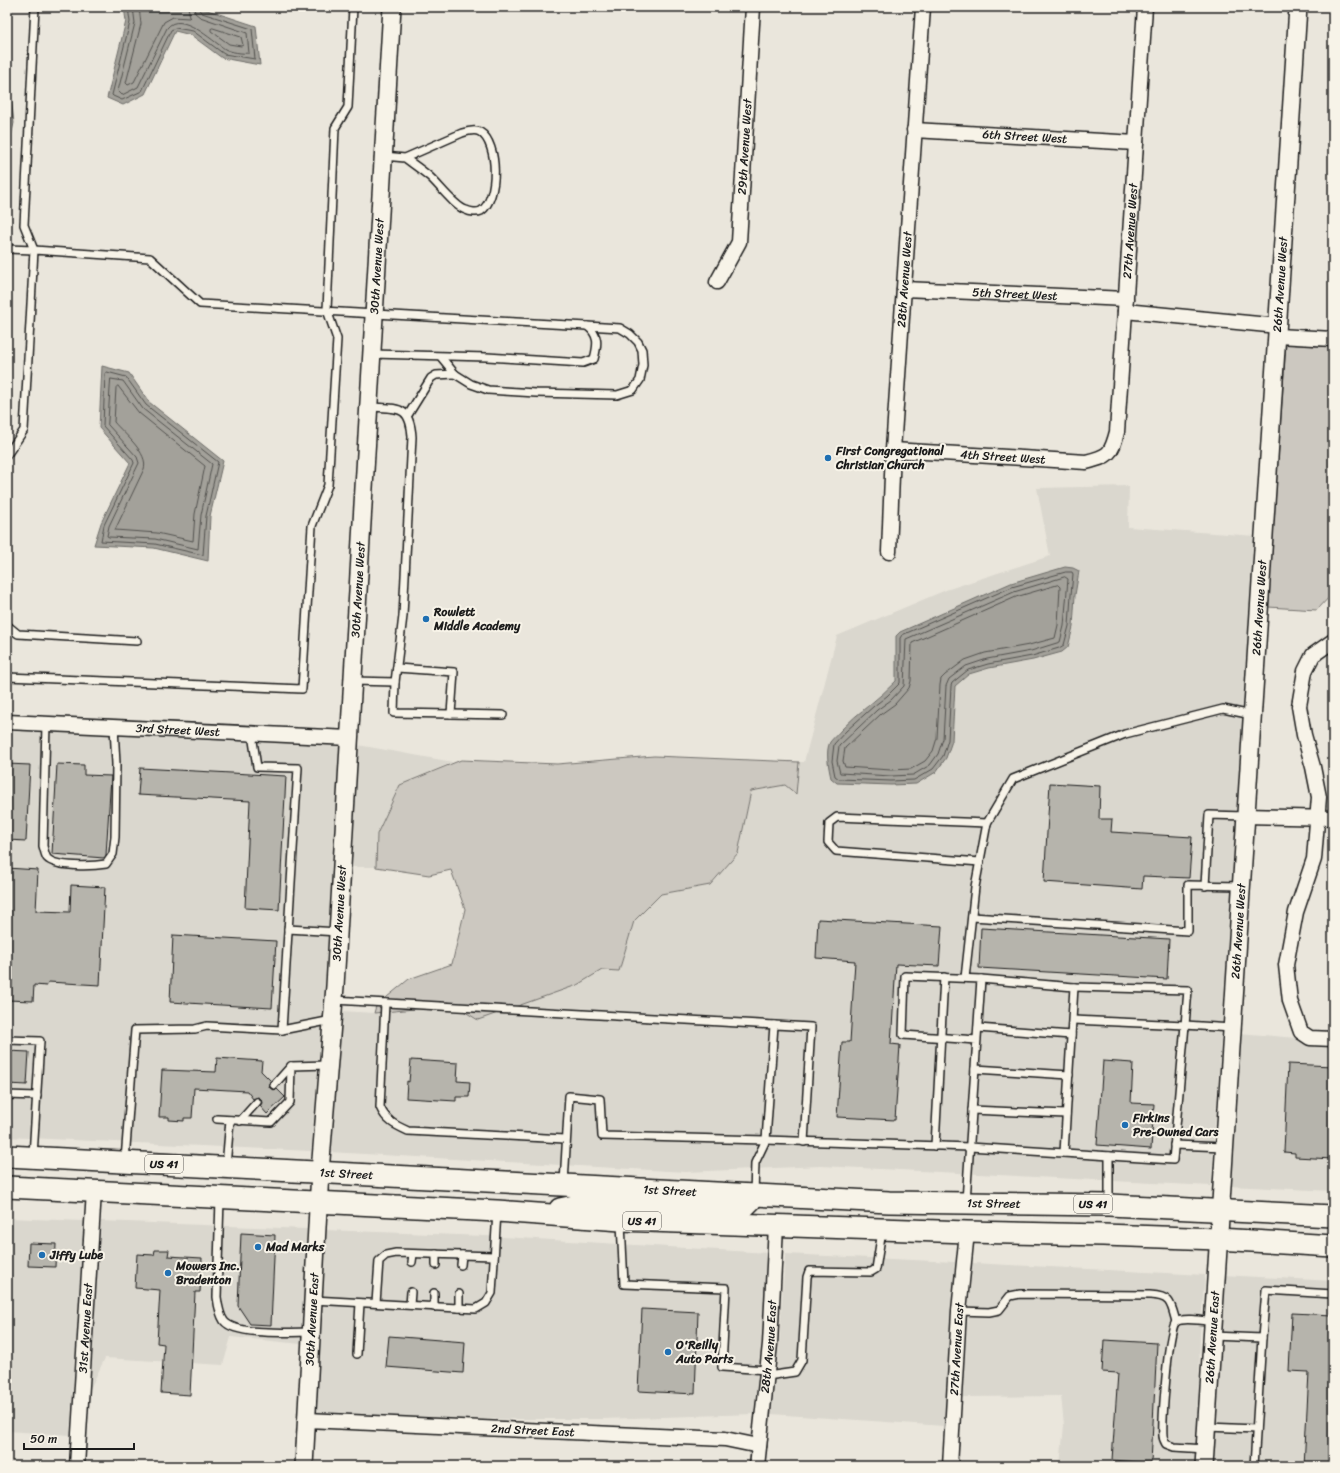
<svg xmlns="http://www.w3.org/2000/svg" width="1340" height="1473" font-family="Sriracha,sans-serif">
<rect width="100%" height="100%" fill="#eae6dc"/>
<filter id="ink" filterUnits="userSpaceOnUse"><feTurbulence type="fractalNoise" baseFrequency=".025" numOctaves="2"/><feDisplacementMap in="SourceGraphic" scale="8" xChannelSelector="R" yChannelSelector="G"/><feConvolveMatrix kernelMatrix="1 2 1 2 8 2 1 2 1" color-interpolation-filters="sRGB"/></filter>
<g filter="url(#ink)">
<g fill="#dad7ce" fill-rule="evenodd">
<path d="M1129,486L1128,527L1256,536L1211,1186L821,1166L686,1172L329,1152L341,1011L374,1013L454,1005L577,985L602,970L619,971L634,921L661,894L710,885L738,853L751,791L785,785L796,793L799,762H804L837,636L946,590L1050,556L1037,488ZM1079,571L1075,595L1073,627L989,668L969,674L955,686L952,741L830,742L843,728L871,702L885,694L896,681V636L900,632Z"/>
<path d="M7,730L340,745L326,985L311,1151L7,1137Z"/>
<path d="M358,745L453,762L400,785L377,834L376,867H350Z"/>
<path d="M1239,1033L1296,1038L1310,1045L1333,1046V1191L1228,1186Z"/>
<path d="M7,1218L84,1221L70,1435L7,1431Z"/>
<path d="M101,1221L307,1229L299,1412L301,1344L231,1337L223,1365L105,1358L90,1389Z"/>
<path d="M324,1230L485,1236L768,1253L762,1343L754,1414L602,1419H455L316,1413Z"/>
<path d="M785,1254L955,1262L951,1310L944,1426L771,1414L779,1345Z"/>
<path d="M972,1263L1205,1275L1200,1335L1198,1426L1195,1466H1060L1064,1425L1061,1396L962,1397L968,1312Z"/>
<path d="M1222,1275L1333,1281V1466H1213L1216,1420L1217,1336Z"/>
</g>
<g fill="#ccc8c0" stroke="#74726e">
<path d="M1286,344L1333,347V593L1317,610L1268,607Z"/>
<path d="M654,756L799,762L796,794L785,785L751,791L738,853L710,885L661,894L634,921L619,971L602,970L577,985L478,1020L454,1005L374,1013L376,1006L409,979L452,964L465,909L451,870L429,875L376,867L377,834L400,785L461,760L557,764Z"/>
</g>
<g fill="#a3a19a" stroke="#6d6c68">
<path d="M124,7H198L256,26L260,65L222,58L191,35L175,31L145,94L123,105L107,98L126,21Z"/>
<path d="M7,61L14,123L7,154Z"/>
<path d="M102,366L129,373L149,402L223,461L210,516L208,561L154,548L94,545L101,523L130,463L99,428Z"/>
<path d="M1065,567L1073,568L1079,571L1075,595L1073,627L1068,647L1062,652L1033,660L989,668L969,674L955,686L952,741L946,758L936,772L916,784L891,785L837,783L831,778C829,769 825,751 830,742C833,738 838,734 841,730C858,712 879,699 896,681V636L900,632L1011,583Z"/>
</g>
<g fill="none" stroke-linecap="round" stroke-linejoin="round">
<g stroke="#52514e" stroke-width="1">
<path d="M128,7L130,22L112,95L113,96L122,100L142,91L171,30L175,28L193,31L224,54L255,59L252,29L202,13L200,11L199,7"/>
<path d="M133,7L135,23L118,91L122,95L138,87L167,28C181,10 212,41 225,49C230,52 243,54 249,53L247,33L200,17L195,13L194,7"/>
<path d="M139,7L141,24L126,83L128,85L134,82L164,22L173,17L189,18L190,17L188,7"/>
<path d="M213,28L241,37L243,45L241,46L229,44L211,31V29Z"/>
<path d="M107,372L126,377L146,405L218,462L206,516L203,555L155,544L101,541L104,525L134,463L133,460L103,426L105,374Z"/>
<path d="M111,379L123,381L143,409L212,464L201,515L198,549L155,539L109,537L107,536L109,526L139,463L137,457L108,425Z"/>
<path d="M118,386L139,413L205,466L195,514L193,541L157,533L115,530L144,469C149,453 124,434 114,422L116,388Z"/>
<path d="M1066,572H1072L1073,574L1071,595L1069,626L1064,645L1059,648L1032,656L988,664L968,670L952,683L951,686L948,740L943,756L933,769L914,780L891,781L839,779L835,776L832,761L834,744L846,731L874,706L887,696L900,683V638L902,635L1012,587Z"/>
<path d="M1065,577L1068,579L1064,626L1060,642L1031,651L987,659L966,666L949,679L946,686L943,739L938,754L930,765L913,775L891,776L840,773L837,761L839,746L877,710L891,700L904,686L906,639L1014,592Z"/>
<path d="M1058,585L1060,587L1058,625L1055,638L1029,645L985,653L965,660L945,675L941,679L940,685L937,738L933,751L925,761L911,769L891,770L845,767L843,761L845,748L881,714L895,704L909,688L911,681L912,643L1016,597Z"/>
</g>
</g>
<g fill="#b6b4ac" stroke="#1c1c1c">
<path d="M7,764L30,765L26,841L7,840Z"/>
<path d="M57,764L84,765V775L111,776L106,855L104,858L52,854Z"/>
<path d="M140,768L286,776L279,910L245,908L250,801L138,795Z"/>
<path d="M1050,783L1100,786L1099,819H1112L1111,832L1192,837L1189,878L1143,876L1142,889L1044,882Z"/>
<path d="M7,868L38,870L36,911L70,912L71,885L105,887L100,985L48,982L47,986L34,985L33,1001L7,1000Z"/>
<path d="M818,919L942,926L939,966L896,964L891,1044L900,1045L895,1120L837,1117L842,1042H850L855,961L816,958Z"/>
<path d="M981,928L1169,939L1167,979L979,968Z"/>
<path d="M173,935L276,941L272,1008L170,1002Z"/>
<path d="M7,1051L29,1052L27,1085L7,1084Z"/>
<path d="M217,1058L262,1061L261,1071L271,1081L269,1087L273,1090L277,1089L285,1097L267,1114L260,1106L262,1103L261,1099L258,1097L253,1099L247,1091L194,1088L192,1118H184V1121L169,1120V1117H159L162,1070L216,1072Z"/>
<path d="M411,1060L458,1063L457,1081L470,1082L469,1097H456V1101L406,1098L407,1081L409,1082Z"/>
<path d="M1103,1061L1133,1063L1131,1103L1154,1104L1151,1149L1097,1145Z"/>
<path d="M1288,1064L1333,1066V1159L1295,1157V1153L1284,1152Z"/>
<path d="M241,1233L275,1235L271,1325L250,1324L238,1306Z"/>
<path d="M29,1243L56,1244L55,1267L28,1266Z"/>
<path d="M155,1250H169L168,1256L202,1258L200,1292H195L190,1395L161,1393L164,1344L157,1343L160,1290L135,1288L137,1254L154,1255Z"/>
<path d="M642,1309L698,1312L695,1394L638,1391Z"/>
<path d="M1292,1313L1333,1315V1466H1304L1309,1372L1289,1371Z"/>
<path d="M389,1336L465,1342L463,1373L386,1367Z"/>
<path d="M1104,1340L1157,1343L1151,1463L1112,1460L1118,1373L1102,1372Z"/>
</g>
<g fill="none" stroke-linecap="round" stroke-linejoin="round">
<g stroke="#1c1c1c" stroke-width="10">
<g id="service">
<path d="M384,156L405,158L462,133C468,131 475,129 480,132C499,143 499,199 481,211C477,213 470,212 466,210C455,207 439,185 430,177C422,170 413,164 405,158"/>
<path d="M7,249L34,250L24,225L35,7"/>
<path d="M441,357L455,374L471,384L488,390L536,393L617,395L633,390L640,380L643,365L642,350L638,342L630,334L620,328L587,326"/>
<path d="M408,415L431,378L436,375L455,374"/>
<path d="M7,455L24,430L34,250L150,258L200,304L587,326C599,335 598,344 594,359L583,363L487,357L372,354"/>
<path d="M7,625L18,634L137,641"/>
<path d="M7,677L302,689L312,526L328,485L337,339L327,310L335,128L348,107L353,7"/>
<path d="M353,681L395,682L403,616L412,437C410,404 397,409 369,407"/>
<path d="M395,682L394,713L451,714L454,672L397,668"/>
<path d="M451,714L503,715"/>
<path d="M46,724L43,846C44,849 45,855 47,858C56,868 94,866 106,864L113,854L115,837L116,764L114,727"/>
<path d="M252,734L257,767L298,768L282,1030"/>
<path d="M980,862L836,851L828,842L829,823L837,817L987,823"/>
<path d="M1205,886L1209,815L1245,816"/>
<path d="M972,917L1188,931V885L1240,886"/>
<path d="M288,929L338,932"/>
<path d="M965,978L975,887L987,823L1013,779L1125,734L1223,709L1252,715"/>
<path d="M981,979L1074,987L1064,1153"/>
<path d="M334,1000L811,1027L804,1142"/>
<path d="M385,1003L380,1107C386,1121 395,1125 408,1131L565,1139"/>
<path d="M1073,1020L1185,1025L1188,990L1074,987"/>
<path d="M978,1028L1071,1035"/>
<path d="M7,1040L40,1041L33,1156"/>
<path d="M975,1069L1069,1075"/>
<path d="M274,1085L291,1066"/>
<path d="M7,1095L37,1096"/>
<path d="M972,1110L1066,1114"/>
<path d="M217,1119L271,1122L290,1102L291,1066L328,1065"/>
<path d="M240,1121L257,1102"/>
<path d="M1174,1145L1224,1147"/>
<path d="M935,1146L944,977"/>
<path d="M125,1160L135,1030L195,1029L207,1026L282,1030L332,1020"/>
<path d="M226,1166L230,1120"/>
<path d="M564,1183L569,1096L600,1099L602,1136L766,1140L970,1147L1173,1160L1185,1025L1232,1028"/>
<path d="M754,1194L755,1163L766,1140L774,1025"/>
<path d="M220,1199L217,1297C218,1305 220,1315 224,1321C236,1336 292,1332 311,1332"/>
<path d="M966,1201L981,979L905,976L903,1035L977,1040"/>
<path d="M1109,1204V1156"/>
<path d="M621,1223L624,1284L726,1288L722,1367L767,1370"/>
<path d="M412,1262L413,1254"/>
<path d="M436,1265V1254"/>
<path d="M461,1265L462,1255"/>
<path d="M313,1300L476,1309L486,1303L492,1293L497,1212"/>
<path d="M376,1303L379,1261L386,1255L396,1253L494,1256"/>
<path d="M410,1305L411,1292"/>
<path d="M434,1307V1293"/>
<path d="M459,1308V1294"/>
<path d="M959,1311L989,1312L999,1310L1010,1296L1020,1294L1150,1295C1171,1296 1171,1303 1176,1322"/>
<path d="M1212,1336L1262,1338L1266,1290L1333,1294"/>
<path d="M357,1354L360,1303"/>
<path d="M767,1376L795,1372L802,1360L807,1277L809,1271L871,1272L876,1269L882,1231"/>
<path d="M1207,1427L1256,1429"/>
<path d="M1205,1449L1174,1447L1166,1444C1165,1442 1163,1439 1163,1436C1162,1422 1168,1327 1176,1322C1183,1317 1205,1321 1213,1322"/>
<path d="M1254,1466L1262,1338"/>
</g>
</g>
<g stroke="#1c1c1c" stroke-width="17">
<g id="minor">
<path id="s1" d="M914,130L1136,143"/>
<path id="s2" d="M717,282L739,242L753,7"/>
<path id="s3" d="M904,289L1126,299"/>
<path d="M1125,311L1278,326"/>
<path d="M1278,336L1333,339"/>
<path id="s4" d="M893,450L1086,462C1109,456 1111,455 1117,432L1145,7"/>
<path id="s5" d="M889,552L893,450L923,7"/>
<path d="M1333,641L1313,655L1305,671L1299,706L1304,735L1313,767L1319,797L1314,859L1296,912L1286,965L1290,1001L1301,1032L1310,1038L1333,1039"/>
<path id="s6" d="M7,722L349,738"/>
<path d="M1245,816L1333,818"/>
<path id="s7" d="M307,1420L725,1439L759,1446"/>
<path id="s8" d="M77,1466L94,1191"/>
<path id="s9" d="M757,1466L770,1344L776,1226"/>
<path id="s10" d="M950,1466L959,1311L967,1232"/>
</g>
</g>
<g stroke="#1c1c1c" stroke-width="20">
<g id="tertiary">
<path id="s11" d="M304,1466L320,1172L335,986L392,7"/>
<path id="s12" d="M1204,1466C1235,980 1267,493 1298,7"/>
</g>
</g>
<g stroke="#1c1c1c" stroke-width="24">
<g id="primary">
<path id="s13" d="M7,1156L889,1202L1109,1205L1333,1216"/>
<path d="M7,1187L497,1211L621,1220L967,1232L1103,1235L1218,1239L1333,1246"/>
<path d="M560,1209L593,1202L737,1208L745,1206L751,1200"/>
</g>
</g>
<use href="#service" stroke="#f7f3e8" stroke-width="7"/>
<use href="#minor" stroke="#f7f3e8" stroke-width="14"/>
<use href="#tertiary" stroke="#f7f3e8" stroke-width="17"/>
<use href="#primary" stroke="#f7f3e8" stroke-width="21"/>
</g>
</g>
<g fill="#1f6fb2" stroke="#f7f3e8" stroke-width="1.5">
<circle cx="828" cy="458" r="4"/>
<circle cx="426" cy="619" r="4"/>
<circle cx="1125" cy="1125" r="4"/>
<circle cx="258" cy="1247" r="4"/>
<circle cx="42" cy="1255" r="4"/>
<circle cx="168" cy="1273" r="4"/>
<circle cx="668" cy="1352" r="4"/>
</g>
<g text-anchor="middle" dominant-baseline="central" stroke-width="4" stroke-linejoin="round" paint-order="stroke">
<g fill="#f7f3e8" stroke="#5e5c59" stroke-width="1">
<rect x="145" y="1155" width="38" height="18" rx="3"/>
<rect x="1074" y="1195" width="38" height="18" rx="3"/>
<rect x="623" y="1212" width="38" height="18" rx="3"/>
</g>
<g font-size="11" font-weight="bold" fill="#1c1c1c">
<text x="164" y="1164">US 41</text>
<text x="1093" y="1204">US 41</text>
<text x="642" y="1221">US 41</text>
</g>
<g font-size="12" fill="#1c1c1c" stroke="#f7f3e8">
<text stroke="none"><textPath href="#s1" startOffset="111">6th Street West</textPath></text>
<text stroke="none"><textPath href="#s2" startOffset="141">29th Avenue West</textPath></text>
<text stroke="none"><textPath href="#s4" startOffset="442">27th Avenue West</textPath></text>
<text stroke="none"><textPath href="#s11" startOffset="1202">30th Avenue West</textPath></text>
<text stroke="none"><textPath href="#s5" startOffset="273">28th Avenue West</textPath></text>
<text stroke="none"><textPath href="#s12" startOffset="1184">26th Avenue West</textPath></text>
<text stroke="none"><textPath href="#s3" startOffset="111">5th Street West</textPath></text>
<text stroke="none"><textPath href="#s4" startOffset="110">4th Street West</textPath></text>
<text stroke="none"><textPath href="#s11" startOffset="878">30th Avenue West</textPath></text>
<text stroke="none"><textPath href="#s12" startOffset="860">26th Avenue West</textPath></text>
<text stroke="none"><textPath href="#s6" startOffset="171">3rd Street West</textPath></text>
<text stroke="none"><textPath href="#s11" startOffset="554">30th Avenue West</textPath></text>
<text stroke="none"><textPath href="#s12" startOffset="536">26th Avenue West</textPath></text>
<text stroke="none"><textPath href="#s13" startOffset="340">1st Street</textPath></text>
<text stroke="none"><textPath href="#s13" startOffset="664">1st Street</textPath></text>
<text stroke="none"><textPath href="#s13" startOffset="988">1st Street</textPath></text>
<text stroke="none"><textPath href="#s11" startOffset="147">30th Avenue East</textPath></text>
<text stroke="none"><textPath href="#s8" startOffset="138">31st Avenue East</textPath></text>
<text stroke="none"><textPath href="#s12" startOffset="129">26th Avenue East</textPath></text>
<text stroke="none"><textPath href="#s9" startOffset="120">28th Avenue East</textPath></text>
<text stroke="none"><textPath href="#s10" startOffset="117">27th Avenue East</textPath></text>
<text stroke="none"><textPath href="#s7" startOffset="226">2nd Street East</textPath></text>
</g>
<g font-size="12" font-weight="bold" fill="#1c1c1c" stroke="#f7f3e8" text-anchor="start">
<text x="836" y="451">First Congregational<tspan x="836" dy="14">Christian Church</tspan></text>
<text x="434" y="612">Rowlett<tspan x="434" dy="14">Middle Academy</tspan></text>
<text x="1133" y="1118">Firkins<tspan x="1133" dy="14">Pre-Owned Cars</tspan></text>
<text x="266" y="1247">Mad Marks</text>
<text x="50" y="1255">Jiffy Lube</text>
<text x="176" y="1266">Mowers Inc.<tspan x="176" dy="14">Bradenton</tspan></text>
<text x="676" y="1345">O'Reilly<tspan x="676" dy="14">Auto Parts</tspan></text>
</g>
</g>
<rect width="1340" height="1473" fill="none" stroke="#f7f3e8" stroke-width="24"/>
<rect x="12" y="12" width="1316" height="1449" fill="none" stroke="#1c1c1c" stroke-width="1.5" filter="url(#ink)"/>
<path d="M24 1443v6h110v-6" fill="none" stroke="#1c1c1c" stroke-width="2"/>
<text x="30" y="1443" font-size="12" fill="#1c1c1c" stroke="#f7f3e8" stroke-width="3" paint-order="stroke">50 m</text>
</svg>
